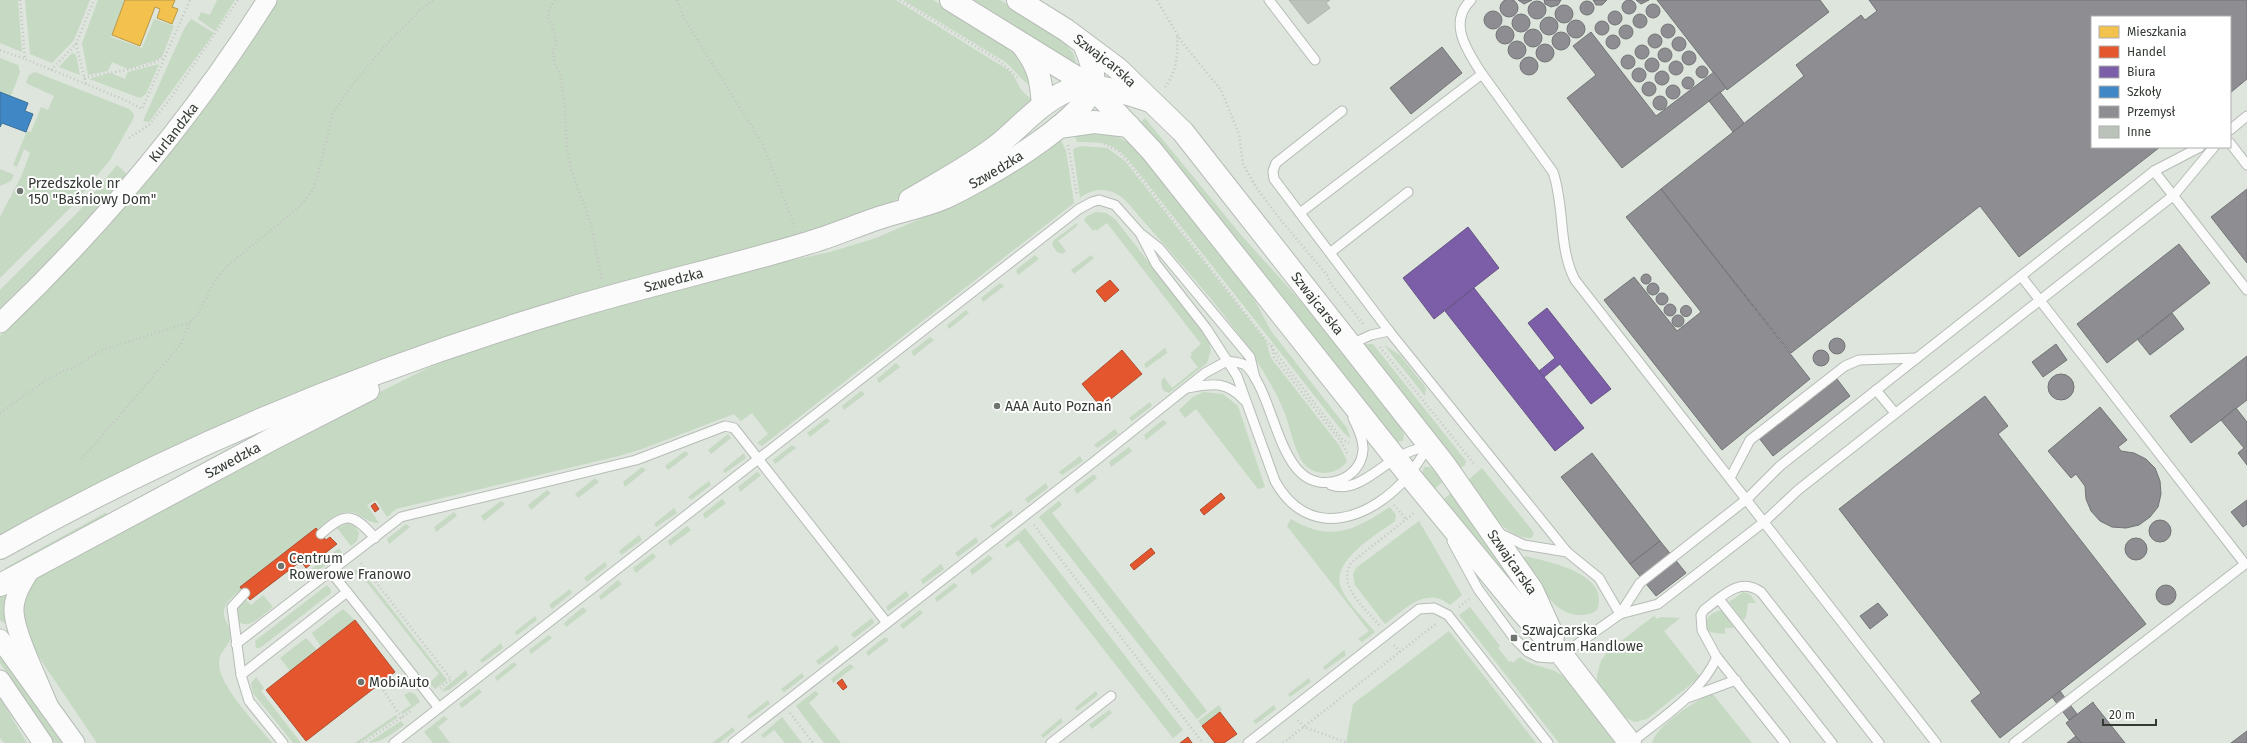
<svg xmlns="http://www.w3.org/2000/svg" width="2247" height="743" font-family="'Fira Sans',sans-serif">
<rect width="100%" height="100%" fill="#dde5dc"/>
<g fill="#c6d9c3">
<path d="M0,0H18L22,52L0,43Z"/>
<path d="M25,0H90L74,40L52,63L30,54Z"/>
<path d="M98,0H125L111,37L142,48L154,19L174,26L162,57L154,61L128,69L112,62L108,71L88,75L82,43Z"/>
<path d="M217,0H235L215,31L198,19L201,12L210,15Z"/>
<path d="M278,0H896L1008,70C1020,81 1017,92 1034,100L1020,118L918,189L888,204L130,470L0,535V336C71,269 137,198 196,120C226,82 252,41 278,0Z"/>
<path d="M903,0H933L1019,52L1036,88C1022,83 1016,70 1004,61Z"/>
<path d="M970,0H1000L1061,38L1073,53L1077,65Z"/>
<path d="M191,19L214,33L149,122L143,121L184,29Z"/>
<path d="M72,53L76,55L80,75L59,67Z"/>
<path d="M0,58L18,65L20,72L11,96L0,92Z"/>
<path d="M159,64L146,94L140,98L89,79L111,73L125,79L128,72Z"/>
<path d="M35,72L129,109L134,114L133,119L110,160L72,206L0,278V217L21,177L30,153L24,149L17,167L13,165L27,131L31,132L41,107L48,110L54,96L26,83L29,75Z"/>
<path d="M1145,118L1241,235L1315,317L1398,422L1404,434L1403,441L1396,442L1393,440L1183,172L1140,123Z"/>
<path d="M1074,133C1106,133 1117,131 1142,153L1247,286L1271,331L1347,428L1351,439L1343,432L1128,159C1110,140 1100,143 1077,142Z"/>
<path d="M1060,138L1066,151L1074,203L762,446L757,443L768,434L752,413L741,421L734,414L645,448L619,456L396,509L387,517L376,500L367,505L379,523C370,523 366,519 359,515C343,506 329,520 318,530L316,528L240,587L242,589C232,597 220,605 225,619C227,624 231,628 231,634C232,645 218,651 219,664C220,688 257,724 272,743H97L34,650L19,618L29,582L305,429L428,368L456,356L569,319L766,266L830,252L876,238L941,210Z"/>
<path d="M1081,146L1107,148L1125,161L1266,341L1271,358L1339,445L1347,461C1338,475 1317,477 1305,465C1295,454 1290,426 1284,411C1278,397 1271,384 1263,371C1227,311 1172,255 1126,201C1113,188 1095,186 1080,198L1073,149Z"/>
<path d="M117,165L128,175L91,218L0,309V290L79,211Z"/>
<path d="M0,169L14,175L11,181L0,186Z"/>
<path d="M1096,212L1106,213L1115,219L1209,340L1211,350L1207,363L1169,393L1164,391C1161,386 1160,382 1164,377L1172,388L1198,367L1190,357L1192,355L1191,353L1201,344L1107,223L1096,231L1095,229L1093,231L1084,220L1083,221L1087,216Z"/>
<path d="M1077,223V226L1058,241L1066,251L1063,254L1057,252L1052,245L1054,240Z"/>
<path d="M1035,255L1039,259L1018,275L1016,270Z"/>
<path d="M1091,255L1094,258L1074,274L1071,270Z"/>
<path d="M1000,283L1004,286L983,302L981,298Z"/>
<path d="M966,310L969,313L949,329L947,325Z"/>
<path d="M930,337L934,340L914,356L911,352Z"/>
<path d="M1364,344H1373L1466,461L1465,465L1458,470Z"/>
<path d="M1384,345L1400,355L1426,388L1425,396Z"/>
<path d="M1165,348L1167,353L1146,368L1144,364Z"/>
<path d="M896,363L900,367L879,383L877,379Z"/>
<path d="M861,391L865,394L844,410L842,406Z"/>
<path d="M1203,392L1223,394L1238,406L1265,487L1258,489L1196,409L1185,418L1179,410L1193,397Z"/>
<path d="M1150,402L1152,406L1132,421L1129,418Z"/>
<path d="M827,418L830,421L810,437L807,433Z"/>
<path d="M1163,420L1167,423L1146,440L1144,435Z"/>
<path d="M1115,429L1118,434L1097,448L1094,445Z"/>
<path d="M728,434L731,438L711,454L708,450Z"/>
<path d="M792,445L796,448L775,464L773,460Z"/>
<path d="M1129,447L1132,451L1111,467L1109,462Z"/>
<path d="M685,451L689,454L668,470L665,466Z"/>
<path d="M744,453L746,458L725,473L723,470Z"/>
<path d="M1080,456L1083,461L1062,475L1059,472Z"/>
<path d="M642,467L646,470L625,487L623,482Z"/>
<path d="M1424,467H1430L1444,481L1433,490L1422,475Z"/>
<path d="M1482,468L1532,530L1534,534L1531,538C1502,538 1482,501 1467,481Z"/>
<path d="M757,472L761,475L740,492L738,487Z"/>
<path d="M1094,474L1097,478L1077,494L1074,489Z"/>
<path d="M595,478L599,482L578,498L575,494Z"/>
<path d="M709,481L711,485L691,500L688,497Z"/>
<path d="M1046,483L1048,488L1028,503L1025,499Z"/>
<path d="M547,490L551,493L531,510L528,505Z"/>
<path d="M1452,492L1544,625L1442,501Z"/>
<path d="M722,499L726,503L705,519L703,514Z"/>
<path d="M501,501L505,504L484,521L481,516Z"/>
<path d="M1059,501L1062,505L1052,513L1207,711L1197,719L1039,517Z"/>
<path d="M1390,507L1396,515L1395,521C1376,535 1330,561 1341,588C1348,604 1364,619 1375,632L1362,642L1358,639L1369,631L1287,526L1291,519C1331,543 1355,530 1390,507Z"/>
<path d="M674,508L677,513L656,527L654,524Z"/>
<path d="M1011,510L1013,514L993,529L990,526Z"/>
<path d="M454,512L457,516L436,532L434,527Z"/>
<path d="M105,513L110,515L5,573V568Z"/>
<path d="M1419,521L1462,595L1450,605C1427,585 1405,609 1385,624L1355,585L1353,574L1356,568Z"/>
<path d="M348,523L355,526L359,533L357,541L351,546L337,528Z"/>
<path d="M406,524L410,527L389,544L387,539Z"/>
<path d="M687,526L691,530L670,546L668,541Z"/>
<path d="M1025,528L1183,730L1173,738L1018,540L1007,548L1005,545Z"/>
<path d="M639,535L642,540L621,555L619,551Z"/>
<path d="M976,537L978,542L958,557L955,553Z"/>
<path d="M339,548L342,553L308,578L305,574Z"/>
<path d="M653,553L656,557L636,573L633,568Z"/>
<path d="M989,555L993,559L972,575L970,570Z"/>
<path d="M1525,556C1548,562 1611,573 1597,610C1592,614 1588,614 1582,615C1552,616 1537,580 1523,560Z"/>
<path d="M605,562L607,566L587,582L584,578Z"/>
<path d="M941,564L944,569L923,584L921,580Z"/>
<path d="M359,567L447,680L435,689L429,683L439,674L359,572L348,579L349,576Z"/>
<path d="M618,580L622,584L601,600L599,596Z"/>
<path d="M954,583L958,586L937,602L935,598Z"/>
<path d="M327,585L331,590V593L260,648H256L255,641Z"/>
<path d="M570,589L572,593L552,609L549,605Z"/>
<path d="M8,590L6,622L4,623L0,620V595Z"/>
<path d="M906,591L909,596L888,611L886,607Z"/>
<path d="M1743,592L1750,594L1756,603H1748L1746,617L1743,620L1729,602Z"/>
<path d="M263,595L273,607C266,612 246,633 238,620C236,616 236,611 237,607L246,600L251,605Z"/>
<path d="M583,607L587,611L566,627L564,623Z"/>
<path d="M1470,607L1500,646L1498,648L1509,662L1511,661L1513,663L1520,657C1531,667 1548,666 1560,674C1582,688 1602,722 1618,743H1559L1459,615Z"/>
<path d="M343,609L355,620L321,647L312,633Z"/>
<path d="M920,610L923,613L903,629L900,625Z"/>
<path d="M1722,610L1734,628H1725V634L1709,632L1706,627C1706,617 1712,612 1722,610Z"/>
<path d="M535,616L537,620L517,635L515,632Z"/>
<path d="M1654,616L1657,619L1661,617L1680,618L1664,631L1700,677L1647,719L1635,722L1622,716L1597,683V675L1601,661L1608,651Z"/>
<path d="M872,618L874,623L854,638L851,634Z"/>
<path d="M1449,631L1536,743H1346L1353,704Z"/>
<path d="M549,635L552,638L531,654L529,650Z"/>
<path d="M885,637L889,640L868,656L866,652Z"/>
<path d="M306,638L317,650L290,671L280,658Z"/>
<path d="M501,643L503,648L482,663L480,660Z"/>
<path d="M837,645L839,650L819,665L816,661Z"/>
<path d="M1344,650L1346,655L1325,670L1323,667Z"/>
<path d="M0,653L2,655L63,743H55L0,663Z"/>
<path d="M514,662L517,665L497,681L495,677Z"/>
<path d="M850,664L854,667L833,683L831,679Z"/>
<path d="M466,670L468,675L449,690L441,691Z"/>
<path d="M802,673L804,677L784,692L781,689Z"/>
<path d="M256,677L264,688L261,691L301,743H293L253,693L251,683Z"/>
<path d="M1309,678L1311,682L1290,697L1288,694Z"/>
<path d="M479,689L482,692L462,708L459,704Z"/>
<path d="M815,691L819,694L809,703L841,743H824L796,706Z"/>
<path d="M1096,691L1098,695L1077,711L1075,708Z"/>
<path d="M410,692L415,694L420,702L403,714L401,712L411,705L404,695Z"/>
<path d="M1712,693L1752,743H1652C1656,725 1696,701 1712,693Z"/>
<path d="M0,698L27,743H4L0,738Z"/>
<path d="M768,700L770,704L749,719L747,716Z"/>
<path d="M1219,705L1222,710L1202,726L1198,721Z"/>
<path d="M1274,705L1276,709L1256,724L1253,721Z"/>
<path d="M1109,710L1112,713L1092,729L1089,725Z"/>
<path d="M396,715L398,717L360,743H355Z"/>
<path d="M444,716L448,719L438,727L450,743H433L424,732Z"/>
<path d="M782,717L802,743H785L774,730L764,738L761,735Z"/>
<path d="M1061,718L1063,722L1043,738L1041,735Z"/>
<path d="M401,721L404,725C393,733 381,743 368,743Z"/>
<path d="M733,727L735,731L719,743H712Z"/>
</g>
<path fill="#f2c14e" stroke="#b99846" d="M125,0H175L172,7L178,9L172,24L157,18L160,9L155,7L140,46L112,35Z"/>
<g fill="#e4572e" stroke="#af4e30">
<path d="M1110,280L1119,290L1105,302L1096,291Z"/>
<path d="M1122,350L1142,374L1101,407L1082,384Z"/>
<path d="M1221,493L1225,498L1204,515L1200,510Z"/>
<path d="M375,503L379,509L375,512L371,506Z"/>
<path d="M316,528L326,540L330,537L337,544L306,568L301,561L250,600L240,587Z"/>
<path d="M1151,548L1155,553L1134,570L1130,565Z"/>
<path d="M355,620L395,672L306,741L266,690Z"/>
<path d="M842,679L847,687L843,690L837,683Z"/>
<path d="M1220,712L1237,734L1224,743H1215L1202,726Z"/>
<path d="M1188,737L1192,743H1180Z"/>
</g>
<g fill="#7b5ea7" stroke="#655384">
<path d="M1468,227L1499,268L1434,319L1403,278Z"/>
<path d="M1474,288L1584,428L1555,451L1445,311Z"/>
<path d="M1547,308L1611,389L1591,404L1560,364L1544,377L1539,371L1555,358L1528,323Z"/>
</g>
<path fill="#3f88c5" stroke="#3b7099" d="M0,92L28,103L25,111L33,114L26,132L2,123L0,127Z"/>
<g fill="#8d8d92" stroke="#727476">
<circle cx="1509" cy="8" r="9"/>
<circle cx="1629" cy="7" r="7"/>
<path d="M1532,0L1524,4L1518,0Z"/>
<path d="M1561,0L1558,5L1551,7L1545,4L1544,0Z"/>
<path d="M1593,0H1607L1602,5H1596Z"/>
<path d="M1636,0H1649L1641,4Z"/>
<path d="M1657,0H1820L1829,12L1727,90Z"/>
<path d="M1869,0H2247V79L2230,93V17H2092V147H2160L2019,257L1980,206L1791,353L1661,189L1804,76L1796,65L1861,15L1865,20L1877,11Z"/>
<circle cx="1587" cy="8" r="7"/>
<circle cx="1537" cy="10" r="9"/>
<circle cx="1653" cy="11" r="7"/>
<circle cx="1564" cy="14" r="9"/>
<circle cx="1615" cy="18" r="7"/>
<circle cx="1493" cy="20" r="9"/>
<circle cx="1640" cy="21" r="7"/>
<circle cx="1521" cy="23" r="9"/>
<circle cx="1549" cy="26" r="9"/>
<circle cx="1576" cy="29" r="9"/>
<circle cx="1602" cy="28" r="7"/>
<circle cx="1668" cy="31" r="7"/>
<circle cx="1626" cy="32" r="7"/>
<circle cx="1505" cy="35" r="9"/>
<circle cx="1533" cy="38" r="9"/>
<path d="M1591,32L1656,116L1714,72L1726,88L1622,168L1567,98L1596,75L1573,46Z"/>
<circle cx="1561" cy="41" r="9"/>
<circle cx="1655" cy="41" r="7"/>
<circle cx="1613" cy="42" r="7"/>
<circle cx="1679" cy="44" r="7"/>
<circle cx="1517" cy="50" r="9"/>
<circle cx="1545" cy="53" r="9"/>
<circle cx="1642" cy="52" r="7"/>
<path d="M1442,47L1462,73L1411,114L1390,88Z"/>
<circle cx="1665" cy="55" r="7"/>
<circle cx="1689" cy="58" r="7"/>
<circle cx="1628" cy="62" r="7"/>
<circle cx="1529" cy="66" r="9"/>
<circle cx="1652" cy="65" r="7"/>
<circle cx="1676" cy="68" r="7"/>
<circle cx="1702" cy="72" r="6"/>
<circle cx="1639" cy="75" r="7"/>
<circle cx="1662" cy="78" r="7"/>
<circle cx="1688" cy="83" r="6"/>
<circle cx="1649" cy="89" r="7"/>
<circle cx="1673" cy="92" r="7"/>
<path d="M1720,92L1744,123L1733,132L1709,101Z"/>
<circle cx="1660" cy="103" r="7"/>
<path d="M1661,189L1810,379L1722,450L1604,300L1634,277L1677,331L1701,312L1626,217Z"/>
<path d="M2247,189V263L2211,217Z"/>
<path d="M2179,244L2210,283L2107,363L2077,324Z"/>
<circle cx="1646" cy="279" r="5"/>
<circle cx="1653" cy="289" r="6"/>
<circle cx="1662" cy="299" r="6"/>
<circle cx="1670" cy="310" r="6"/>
<circle cx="1686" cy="311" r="5.5"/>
<path d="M2172,313L2184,329L2150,355L2138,340Z"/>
<circle cx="1678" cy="321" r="6"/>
<circle cx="1837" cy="346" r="8"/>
<path d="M2056,344L2067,360L2043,377L2032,362Z"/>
<circle cx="1821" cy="358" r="8"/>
<path d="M2247,356V400L2191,443L2170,416Z"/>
<circle cx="2061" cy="387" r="13"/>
<path d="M1837,379L1850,396L1773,456L1759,438Z"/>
<path d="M1985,396L2008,426L1998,434L2146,624L2000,738L1971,701L1981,693L1839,509Z"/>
<path d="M2100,407L2127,440L2118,447L2121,451L2134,453L2146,459L2155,468L2160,481L2161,494L2158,507L2150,517L2139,525L2126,528L2112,527L2100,521L2091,511L2086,499L2085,486L2076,474L2071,478L2048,451Z"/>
<path d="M2236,408L2247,422V465L2238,453L2244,448L2221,420Z"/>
<path d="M1592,453L1660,541L1630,564L1561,477Z"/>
<path d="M2247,500V524L2243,527L2231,512Z"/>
<circle cx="2160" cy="531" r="11"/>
<circle cx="2136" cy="549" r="11"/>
<path d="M1660,541L1686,573L1656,596L1630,564Z"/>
<circle cx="2166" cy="595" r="10"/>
<path d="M1878,603L1888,615L1870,629L1860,616Z"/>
<path d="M2060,691L2077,714L2069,720L2052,697Z"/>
<path d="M2093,702L2094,704L2125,743H2081L2066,723Z"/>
<path d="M2247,731V743H2231Z"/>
<path d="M2076,736L2081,743H2067Z"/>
</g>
<path fill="#bbc2ba" stroke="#afb6ae" d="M1289,0H1330L1326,3L1330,8L1308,24Z"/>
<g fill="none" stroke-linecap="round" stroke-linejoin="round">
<g stroke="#b6bcb6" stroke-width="11">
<g id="service">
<path d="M1269,0L1315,60"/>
<path d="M1482,74L1553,172C1565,206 1558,248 1575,280L1936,743"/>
<path d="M1342,111L1276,163L1273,171L1274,179L1389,331L1567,552"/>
<path d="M2230,130L2247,116"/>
<path d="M2230,143L2247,165"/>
<path d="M2154,171L2247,290"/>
<path d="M1300,213L1482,74C1468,52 1447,23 1471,0"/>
<path d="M1141,235L1156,264L1206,328L1237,376L1275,481C1309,542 1371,520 1409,475C1416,466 1423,455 1429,445"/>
<path d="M1331,252L1408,192"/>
<path d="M1351,344L1371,335L1389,331"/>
<path d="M1187,388C1212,384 1226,380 1244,400"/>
<path d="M1876,390L1895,413"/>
<path d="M1730,478L1750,440L1845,366L1859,360L1917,358"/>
<path d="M1331,485C1355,493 1376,470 1395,459C1405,452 1418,449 1429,445"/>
<path d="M1499,533L1524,545L1567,552L1599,578L1620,614L1640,583L1747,499L1780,466L2154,171L2200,147"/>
<path d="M321,534C346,511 353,513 375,538"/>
<path d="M1452,541L1478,589L1514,638L1528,652L1538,657L1551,658L1562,655L1620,614L1658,604L1764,522L1798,490L2174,195L2214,147"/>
<path d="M331,572L347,592"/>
<path d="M245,593L232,607L241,675L249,701L283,743"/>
<path d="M1719,599L1832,743"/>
<path d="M236,644L401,517L636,460L725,426L734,428L887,623"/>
<path d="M241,675L347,592L439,708"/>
<path d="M1690,697L1736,680"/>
<path d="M394,743L1079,209L1092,202L1099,200L1115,205L1140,233L1159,248L1250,357L1255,378"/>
<path d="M733,743L1095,461L1205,373L1227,361C1233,362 1240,362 1245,365C1251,369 1256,379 1259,385C1272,410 1281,455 1301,473C1322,493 1361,480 1363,450C1364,440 1357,426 1353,418"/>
<path d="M1051,743L1111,696"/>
<path d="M1248,743L1419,609L1434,608L1448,615L1548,743"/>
<path d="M1631,743C1661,718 1700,695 1717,657"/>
<path d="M1785,743L1716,656L1702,630L1701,615L1704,610C1722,597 1739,576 1761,592L1879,743"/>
<path d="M2014,743L2245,564L2021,276"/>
</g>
</g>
<g stroke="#b6bcb6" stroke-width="21">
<g id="minor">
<path id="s1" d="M0,323C102,226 192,119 267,0"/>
<path d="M32,567C24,580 13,595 14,612C15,634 39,682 48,705"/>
<path d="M0,639L75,743"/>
<path d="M0,680L43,743"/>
</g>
</g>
<g stroke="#b6bcb6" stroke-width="24">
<g id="tertiary">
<path d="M951,0L1092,87L1152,151L1409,475L1522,612L1562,655L1630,743"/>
<path id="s2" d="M1018,0L1066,30L1117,68L1183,132L1444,464L1532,590L1553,636"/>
<path d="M1023,46C1039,66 1041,80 1043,105"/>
<path d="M1059,127L1094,122L1129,126"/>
<path d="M910,200C940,182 971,166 998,145C1020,127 1041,102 1067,91C1094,81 1122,92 1147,100"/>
<path id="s3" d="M0,548C179,447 371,368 568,309C647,285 729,267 808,243C832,236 855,226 879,218C900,211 923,207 944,198C979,182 1081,124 1092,88C1096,74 1090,58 1085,46"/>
<path id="s4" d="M0,585L274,438L368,390"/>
</g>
</g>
<g stroke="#c3c6c3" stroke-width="2.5" stroke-dasharray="1 3" stroke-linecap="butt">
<path d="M20,0L25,59L125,100L142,109L190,0"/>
<path d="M555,0L549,10L548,19L553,27L556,42L553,53L555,65L560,73L565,109L567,149L571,170L591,224L602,280"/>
<path d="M677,0L684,18L763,145L795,227"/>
<path d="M900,0L997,59L1018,78"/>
<path d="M1157,0L1181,41L1221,90L1239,134L1243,164L1256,187L1279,218L1327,275L1331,284L1364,325"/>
<path d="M76,44L86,84"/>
<path d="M0,50L25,59"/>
<path d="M51,70L76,44L94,0"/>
<path d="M84,78C111,71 141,71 165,57"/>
<path d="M1165,87C1177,71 1178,55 1177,35"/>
<path d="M129,138L149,125L170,99L238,0"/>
<path d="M1104,144L1118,151L1127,160L1343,440L1349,443"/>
<path d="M1068,145L1077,195"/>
<path d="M1272,345L1274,357L1342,443L1348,455"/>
<path d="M1380,347L1475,465"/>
<path d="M0,413L46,380L63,371L73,368L102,350L190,322"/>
<path d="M82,459L181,344L190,322L197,315L215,281L227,266L298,208L313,190L317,178L333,113L352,85L385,46L419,11L433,0"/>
<path d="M1394,505L1406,519"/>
<path d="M1034,525L1203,743"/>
<path d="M361,563L451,679L440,688"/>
<path d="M1459,607L1469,599"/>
<path d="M1379,625C1365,608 1337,586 1351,563L1414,513"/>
<path d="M1394,645L1400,652"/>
<path d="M381,687L402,718"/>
<path d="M790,713L813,743"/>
<path d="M1298,720L1304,727L1348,743"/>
<path d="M363,743L411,711"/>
<path d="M1283,743L1437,623"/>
</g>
<use href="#service" stroke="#fafbfa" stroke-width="9"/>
<use href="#minor" stroke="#fafbfa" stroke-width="19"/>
<use href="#tertiary" stroke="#fafbfa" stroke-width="22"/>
</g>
<g fill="#6e756e" stroke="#fff" stroke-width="1.5">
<circle cx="20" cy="191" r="4"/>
<circle cx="997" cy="406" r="4"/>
<circle cx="281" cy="566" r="4"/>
<rect x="1510" y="634" width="8" height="8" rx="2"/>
<circle cx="361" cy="682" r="4"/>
</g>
<g text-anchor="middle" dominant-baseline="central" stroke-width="4" stroke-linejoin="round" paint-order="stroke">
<g font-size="14" fill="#333933" stroke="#fff">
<text stroke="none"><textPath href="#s2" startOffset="106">Szwajcarska</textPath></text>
<text stroke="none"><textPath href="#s1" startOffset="258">Kurlandzka</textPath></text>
<text stroke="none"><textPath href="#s3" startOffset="1069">Szwedzka</textPath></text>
<text stroke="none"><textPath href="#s3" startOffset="727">Szwedzka</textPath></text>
<text stroke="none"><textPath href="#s2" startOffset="430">Szwajcarska</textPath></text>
<text stroke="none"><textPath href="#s4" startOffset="264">Szwedzka</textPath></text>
<text stroke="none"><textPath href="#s2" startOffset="754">Szwajcarska</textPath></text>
</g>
<g font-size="14" fill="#333933" stroke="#fff" text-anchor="start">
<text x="28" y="183">Przedszkole nr<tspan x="28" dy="16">150 "Baśniowy Dom"</tspan></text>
<text x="1005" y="406">AAA Auto Poznań</text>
<text x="289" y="558">Centrum<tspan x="289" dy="16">Rowerowe Franowo</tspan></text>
<text x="1522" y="630">Szwajcarska<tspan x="1522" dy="16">Centrum Handlowe</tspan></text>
<text x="369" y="682">MobiAuto</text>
</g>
</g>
<rect x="2091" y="16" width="140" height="132" fill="#ffffff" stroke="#adb0ad"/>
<rect x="2099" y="26" width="20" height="12" fill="#f2c14e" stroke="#adb0ad"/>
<text x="2127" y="36" font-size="12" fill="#333933">Mieszkania</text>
<rect x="2099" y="46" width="20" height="12" fill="#e4572e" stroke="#adb0ad"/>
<text x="2127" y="56" font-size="12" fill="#333933">Handel</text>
<rect x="2099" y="66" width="20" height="12" fill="#7b5ea7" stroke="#adb0ad"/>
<text x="2127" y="76" font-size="12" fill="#333933">Biura</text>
<rect x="2099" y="86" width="20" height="12" fill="#3f88c5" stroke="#adb0ad"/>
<text x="2127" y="96" font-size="12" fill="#333933">Szkoły</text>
<rect x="2099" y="106" width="20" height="12" fill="#8d8d92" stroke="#adb0ad"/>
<text x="2127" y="116" font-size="12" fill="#333933">Przemysł</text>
<rect x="2099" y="126" width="20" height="12" fill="#bbc2ba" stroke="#adb0ad"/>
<text x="2127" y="136" font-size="12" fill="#333933">Inne</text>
<path d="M2103 719v6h53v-6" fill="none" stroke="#333933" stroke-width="2"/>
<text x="2109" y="719" font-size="12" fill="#333933" stroke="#ffffff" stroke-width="3" paint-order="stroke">20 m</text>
</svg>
